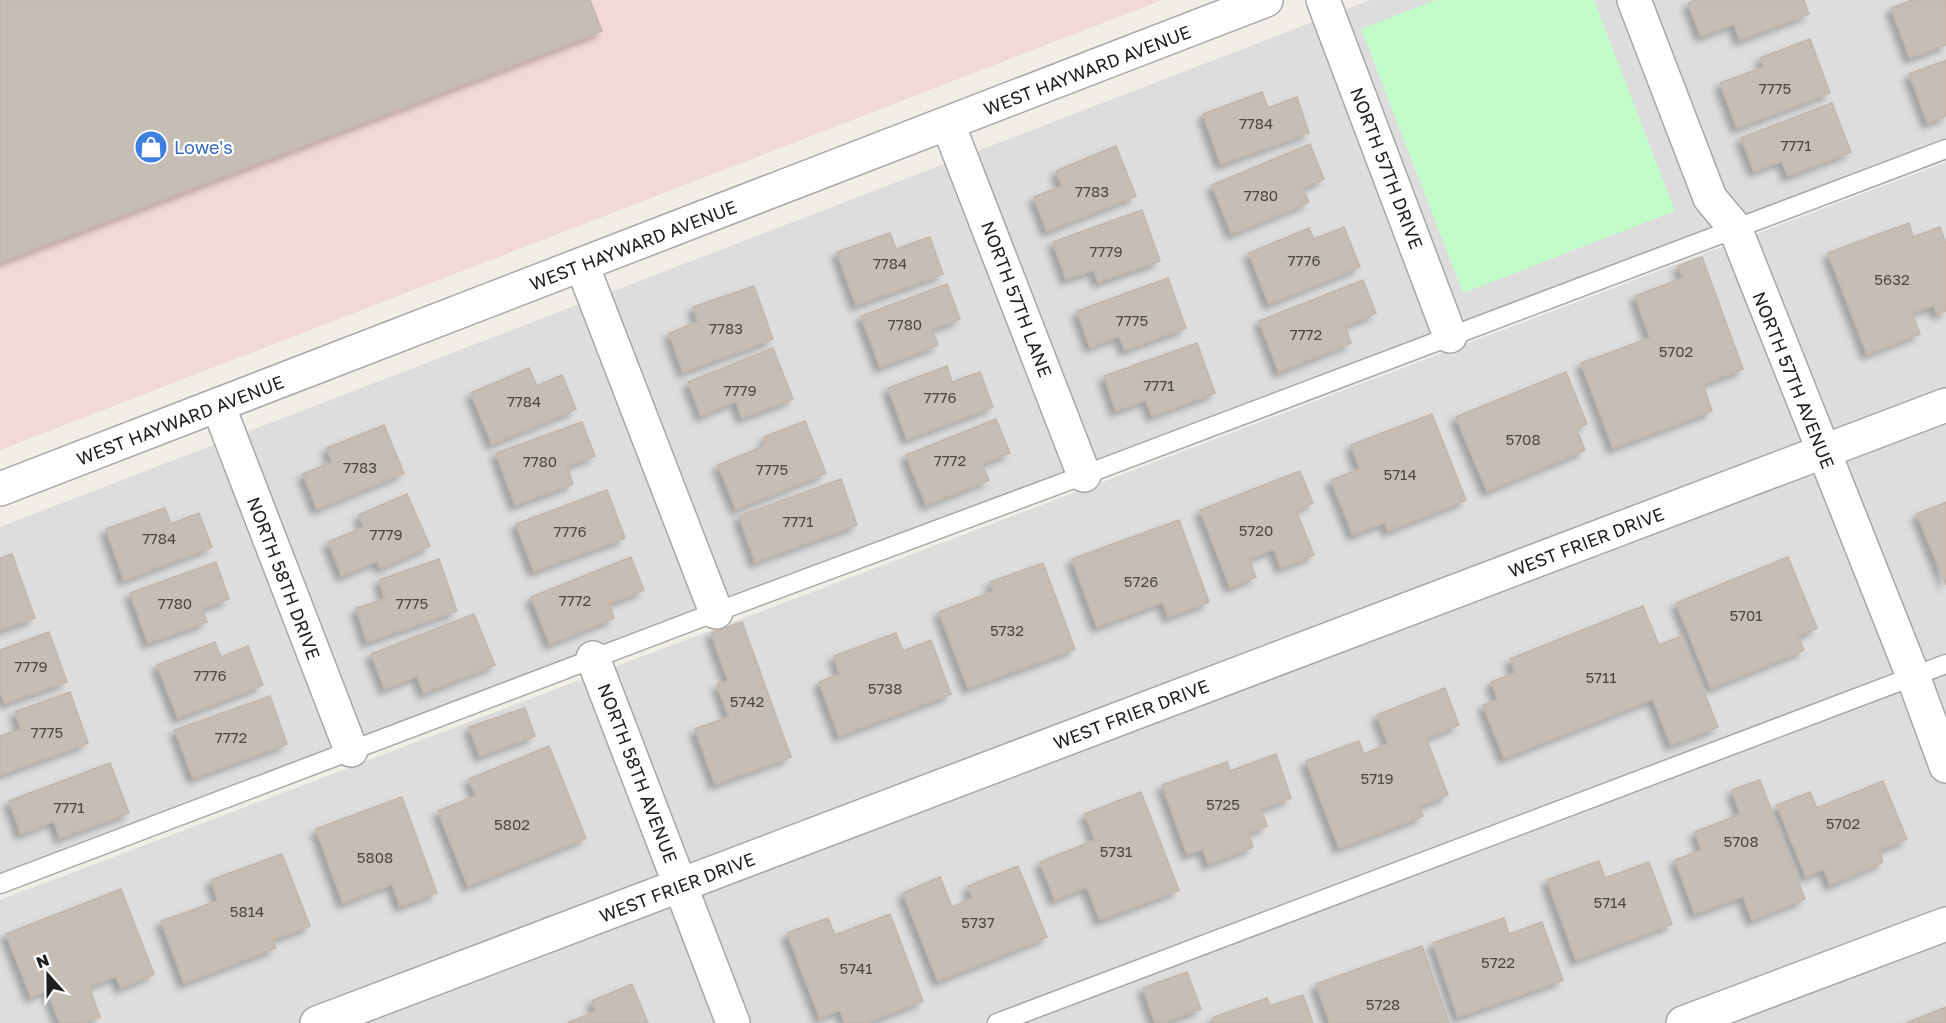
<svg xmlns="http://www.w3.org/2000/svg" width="1946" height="1023" font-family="'Golos Text',sans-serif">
<defs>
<filter id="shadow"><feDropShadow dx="-5.5" dy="5.5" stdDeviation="3" flood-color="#0004"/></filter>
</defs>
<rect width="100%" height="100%" fill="#f1eee7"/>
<g fill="#dedddd">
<path d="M1370,0H1946V149L0,884V527Z"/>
<path d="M1946,162V1023H0V900Z"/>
</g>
<path fill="#f2d8d6" d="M0,0H1162L0,450Z"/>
<path fill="#c3fcca" d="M1436,0H1594L1675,211L1463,293L1361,29Z"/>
<g fill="#c6beb5" stroke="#c4b5a8" stroke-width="1.5" filter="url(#shadow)">
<path d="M0,0H590L602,31L0,262Z"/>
<path d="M1695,0H1804L1809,14L1740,40L1734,24L1701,36L1688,3Z"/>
<path d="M1913,0H1946V45L1910,58L1891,8Z"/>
<path d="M1810,39L1830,93L1737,128L1720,83L1764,67L1760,58Z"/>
<path d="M1946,60V116L1928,123L1909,74Z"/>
<path d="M1262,92L1268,108L1297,97L1309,133L1221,164L1203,114Z"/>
<path d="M1832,103L1851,152L1788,176L1782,161L1754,171L1741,138Z"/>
<path d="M1310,144L1324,179L1303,188L1309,202L1232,234L1212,185Z"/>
<path d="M1116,146L1136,196L1047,231L1034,197L1062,186L1056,171Z"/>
<path d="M1142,210L1160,261L1098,282L1094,270L1066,279L1053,242Z"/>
<path d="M1909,223L1913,237L1940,227L1946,244V311L1937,314L1934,305L1912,313L1920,334L1867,354L1828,253Z"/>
<path d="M1344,227L1360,267L1269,304L1249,253L1309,228L1314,239Z"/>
<path d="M890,233L896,249L930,237L943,274L856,305L837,252Z"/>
<path d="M1702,257L1743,369L1703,384L1712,411L1613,448L1581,363L1650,338L1635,296L1683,278L1678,266Z"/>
<path d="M1168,278L1186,328L1125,350L1119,336L1090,347L1077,311Z"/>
<path d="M1363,280L1376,313L1345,326L1351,343L1279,372L1259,321Z"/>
<path d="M947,284L960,319L932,329L938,345L880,367L861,316Z"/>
<path d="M754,286L773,339L683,372L669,333L698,322L693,307Z"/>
<path d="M1197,343L1215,393L1152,416L1146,400L1116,411L1104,376Z"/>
<path d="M773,348L793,399L742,418L736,401L701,416L688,382Z"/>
<path d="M947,366L952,382L980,372L993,407L907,439L888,388Z"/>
<path d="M529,368L537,386L562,375L576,409L492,444L471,393Z"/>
<path d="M1566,372L1587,424L1576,428L1585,450L1487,491L1456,417Z"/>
<path d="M1432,414L1466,500L1388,531L1385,522L1353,535L1331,480L1360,469L1351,445Z"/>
<path d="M996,419L1010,453L982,464L989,480L926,505L906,455Z"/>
<path d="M805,421L826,473L736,509L718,465L766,445L764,437Z"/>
<path d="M582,422L595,456L567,466L573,484L515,505L496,453Z"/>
<path d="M384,425L404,473L317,509L303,474L332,462L327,448Z"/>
<path d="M1300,471L1313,503L1296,510L1314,555L1281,568L1274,549L1249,559L1256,577L1230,587L1200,510Z"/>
<path d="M841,479L857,525L755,562L739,516Z"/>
<path d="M607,490L625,538L534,571L516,524Z"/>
<path d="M407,494L430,546L381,568L377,561L342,576L328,542L364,527L359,515Z"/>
<path d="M1946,502V585L1917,514Z"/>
<path d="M165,508L171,524L199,513L212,547L124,580L106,529Z"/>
<path d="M1179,520L1209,602L1168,617L1163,602L1097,627L1072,559Z"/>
<path d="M12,554L35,618L0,630V558Z"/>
<path d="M631,557L644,590L609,604L614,618L550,644L531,597Z"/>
<path d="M1788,557L1817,628L1798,636L1804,650L1711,688L1676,603Z"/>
<path d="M439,559L457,611L367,642L356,608L385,599L379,580Z"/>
<path d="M216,562L229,599L202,608L207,622L148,643L130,593Z"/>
<path d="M1043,563L1075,649L968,688L939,612L994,591L990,582Z"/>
<path d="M1643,606L1659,645L1682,636L1718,727L1671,745L1653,699L1504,758L1483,705L1498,700L1491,682L1515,673L1510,659Z"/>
<path d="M474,614L495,665L424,693L417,676L385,689L371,654Z"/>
<path d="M742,622L791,757L715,784L695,729L729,717L717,685L728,681L711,633Z"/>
<path d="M49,632L67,682L5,703L0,691V650Z"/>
<path d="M896,633L903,651L931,640L951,694L839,736L819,682L840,674L834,656Z"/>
<path d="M215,642L221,657L248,646L263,685L178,718L157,665Z"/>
<path d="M1445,688L1459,725L1426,738L1448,795L1419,806L1423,816L1339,848L1306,761L1359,741L1364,754L1388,744L1377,715Z"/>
<path d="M70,692L88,743L0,775V736L21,729L15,712Z"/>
<path d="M270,696L287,744L193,778L175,730Z"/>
<path d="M525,708L535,736L480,756L469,727Z"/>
<path d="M549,746L586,838L468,886L438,811L476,796L469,779Z"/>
<path d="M1276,754L1291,798L1261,809L1267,826L1248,833L1253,847L1208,864L1203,849L1187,854L1162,785L1227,762L1230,771Z"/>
<path d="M110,763L129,813L60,838L54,821L21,834L9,801Z"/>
<path d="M1760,780L1805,899L1752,920L1743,896L1695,914L1675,860L1702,850L1695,832L1740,814L1732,790Z"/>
<path d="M1883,781L1907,839L1879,850L1883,862L1830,885L1824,869L1806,877L1777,805L1810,792L1817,808Z"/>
<path d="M1141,792L1179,890L1100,920L1087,887L1055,900L1040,862L1095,840L1085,814Z"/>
<path d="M402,797L437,893L400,906L392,884L343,903L316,829Z"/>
<path d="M282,854L310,926L272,940L276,948L184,983L161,921L218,901L211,880Z"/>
<path d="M1599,861L1605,878L1649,862L1672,924L1576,960L1547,880Z"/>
<path d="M1018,866L1047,937L938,981L903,893L940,877L952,907L973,898L968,886Z"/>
<path d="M121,889L154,974L121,988L116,976L89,987L100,1017L83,1023H60L47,990L31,997L6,934Z"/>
<path d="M890,914L923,1001L865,1023H845L840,1010L820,1018L787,933L828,918L835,935Z"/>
<path d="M1504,918L1509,934L1542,922L1563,980L1458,1017L1433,943Z"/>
<path d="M1422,946L1449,1023H1330L1316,984Z"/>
<path d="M1187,972L1201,1009L1162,1023H1155L1143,988Z"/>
<path d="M632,984L648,1023H568L596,1011L592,1001Z"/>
<path d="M1303,995L1313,1023H1214L1212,1018L1267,998L1270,1006Z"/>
<path d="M1946,1007V1023H1906Z"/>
</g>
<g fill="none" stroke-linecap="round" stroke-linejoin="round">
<g stroke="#a7a7a7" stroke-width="21">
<g id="service">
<path d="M0,884L716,612L1084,475L1946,149"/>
<path d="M997,1023L1946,664"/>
</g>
</g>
<g stroke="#a7a7a7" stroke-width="36">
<g id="minor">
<path d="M1323,0L1450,336"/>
<path d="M1634,0L1710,198L1735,228L1913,676L1946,766"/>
<path d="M948,124L1084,475"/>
<path d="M582,265L716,612"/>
<path d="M218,405L351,750"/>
<path d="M593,658L733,1023"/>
<path d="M317,1023L1946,405"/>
<path d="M1683,1023L1946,924"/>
</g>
</g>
<g stroke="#a7a7a7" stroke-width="36">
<path id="tertiary" d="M0,489L1266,0"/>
</g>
<use href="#service" stroke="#fff" stroke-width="18"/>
<use href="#minor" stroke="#fff" stroke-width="33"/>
<use href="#tertiary" stroke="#fff" stroke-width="33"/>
</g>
<defs>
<g id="shop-disc" transform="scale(1.725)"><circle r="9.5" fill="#3f7fe0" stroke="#fff"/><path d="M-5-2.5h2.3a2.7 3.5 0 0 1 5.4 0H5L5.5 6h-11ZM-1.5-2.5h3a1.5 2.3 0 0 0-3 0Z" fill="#fff"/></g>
</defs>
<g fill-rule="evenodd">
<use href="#shop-disc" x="151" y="147"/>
</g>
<g text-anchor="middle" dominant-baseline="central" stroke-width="4.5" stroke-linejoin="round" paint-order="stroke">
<g font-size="15" fill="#4a4845">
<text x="1775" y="88">7775</text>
<text x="1256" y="123">7784</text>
<text x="1796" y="145">7771</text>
<text x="1092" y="191">7783</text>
<text x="1261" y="195">7780</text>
<text x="1106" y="251">7779</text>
<text x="1304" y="260">7776</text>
<text x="890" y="263">7784</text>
<text x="1892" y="279">5632</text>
<text x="1132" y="320">7775</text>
<text x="905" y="324">7780</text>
<text x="726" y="328">7783</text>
<text x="1306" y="334">7772</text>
<text x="1676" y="351">5702</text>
<text x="1159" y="385">7771</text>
<text x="740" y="390">7779</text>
<text x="940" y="397">7776</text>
<text x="524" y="401">7784</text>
<text x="1523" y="439">5708</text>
<text x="950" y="460">7772</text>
<text x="540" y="461">7780</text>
<text x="360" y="467">7783</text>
<text x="772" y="469">7775</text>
<text x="1400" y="474">5714</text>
<text x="798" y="521">7771</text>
<text x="1256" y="530">5720</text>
<text x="570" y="531">7776</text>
<text x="386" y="534">7779</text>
<text x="159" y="538">7784</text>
<text x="1141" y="581">5726</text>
<text x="575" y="600">7772</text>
<text x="175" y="603">7780</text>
<text x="412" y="603">7775</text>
<text x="1746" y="615">5701</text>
<text x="1007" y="630">5732</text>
<text x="31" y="666">7779</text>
<text x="210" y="675">7776</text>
<text x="1601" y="677">5711</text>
<text x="885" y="688">5738</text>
<text x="747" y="701">5742</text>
<text x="47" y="732">7775</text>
<text x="231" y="737">7772</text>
<text x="1377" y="778">5719</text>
<text x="1223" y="804">5725</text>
<text x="69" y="807">7771</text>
<text x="1843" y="823">5702</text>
<text x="512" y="824">5802</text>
<text x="1741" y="841">5708</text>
<text x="1116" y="851">5731</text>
<text x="375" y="857">5808</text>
<text x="1610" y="902">5714</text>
<text x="247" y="911">5814</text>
<text x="978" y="922">5737</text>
<text x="1498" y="962">5722</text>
<text x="856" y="968">5741</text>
<text x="1383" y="1004">5728</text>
</g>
<g font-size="18" fill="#202020" stroke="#fff">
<text transform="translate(1087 70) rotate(-21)">WEST HAYWARD AVENUE</text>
<text transform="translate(1387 168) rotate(69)">NORTH 57TH DRIVE</text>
<text transform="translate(633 245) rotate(-21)">WEST HAYWARD AVENUE</text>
<text transform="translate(1017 299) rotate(69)">NORTH 57TH LANE</text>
<text transform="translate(1794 380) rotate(68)">NORTH 57TH AVENUE</text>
<text transform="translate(180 420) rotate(-21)">WEST HAYWARD AVENUE</text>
<text transform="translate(1586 542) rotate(-21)">WEST FRIER DRIVE</text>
<text transform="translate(284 578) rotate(69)">NORTH 58TH DRIVE</text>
<text transform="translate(1131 714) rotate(-21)">WEST FRIER DRIVE</text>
<text transform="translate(638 773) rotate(69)">NORTH 58TH AVENUE</text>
<text transform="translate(677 887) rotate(-21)">WEST FRIER DRIVE</text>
</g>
<g font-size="18" fill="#366cbe" stroke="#fff" text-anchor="start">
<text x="174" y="147">Lowe's</text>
</g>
</g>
<g transform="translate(48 975) rotate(339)" stroke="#ffffff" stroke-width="4.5" paint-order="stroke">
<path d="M0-4.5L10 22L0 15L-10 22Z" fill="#202020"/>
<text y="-9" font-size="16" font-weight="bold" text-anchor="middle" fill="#202020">N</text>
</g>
</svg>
